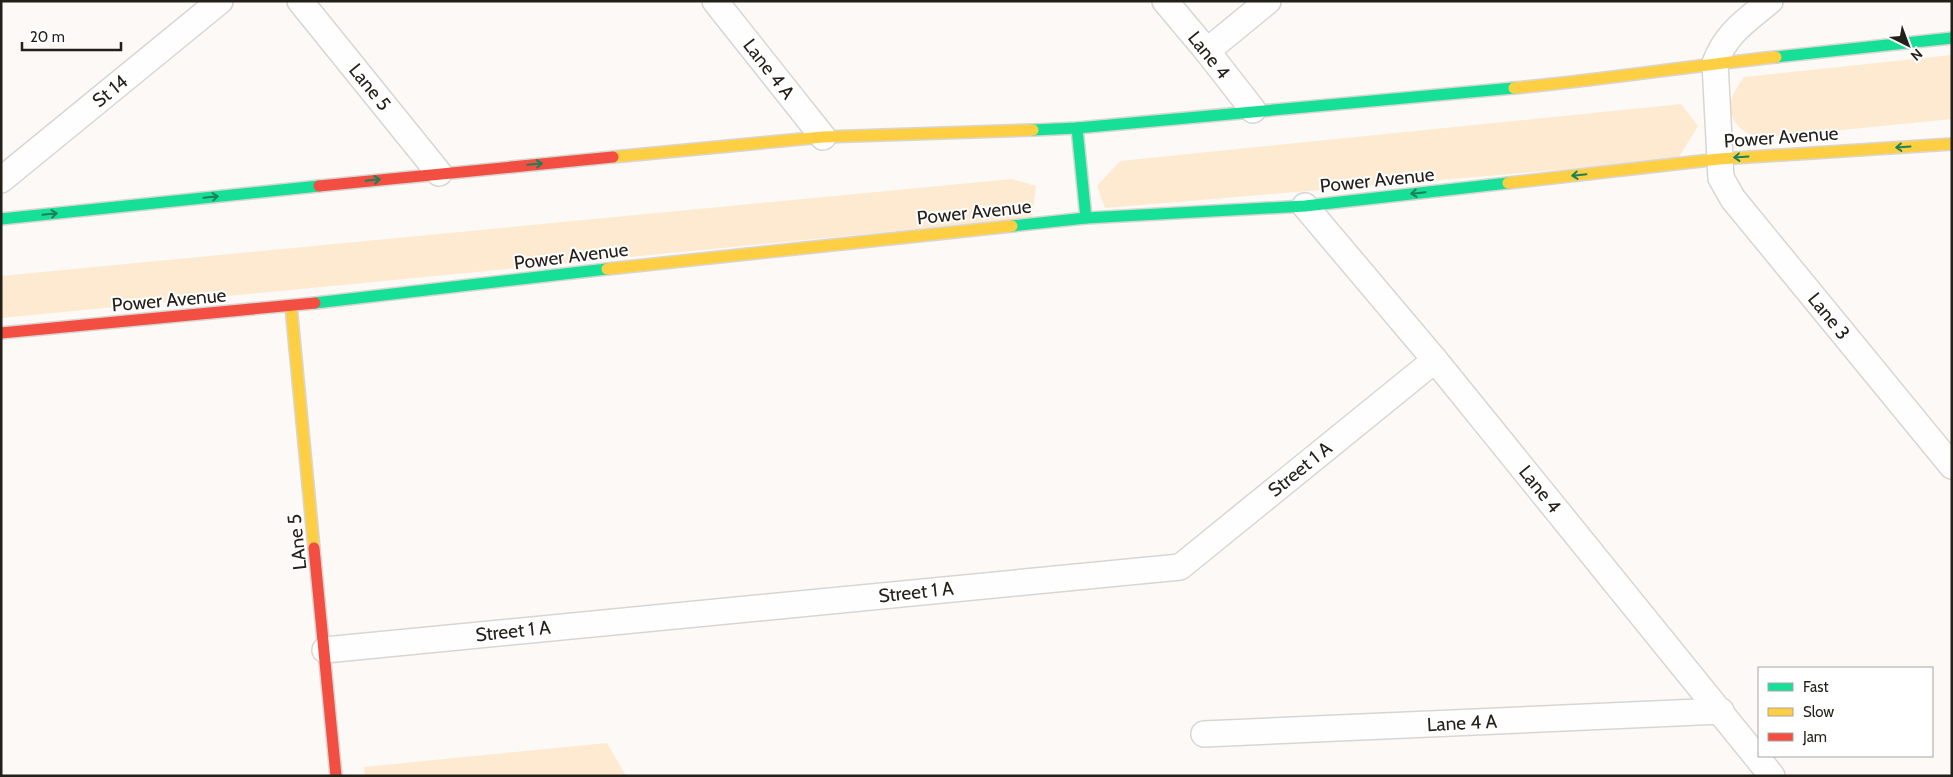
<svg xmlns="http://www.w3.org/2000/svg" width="1953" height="777" font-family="Cabin,sans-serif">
<rect width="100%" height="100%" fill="#fcf9f6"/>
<g fill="#fdead0">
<path d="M1952,55V119L1760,138C1744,134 1726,120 1731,101C1733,93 1739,84 1744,77Z"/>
<path d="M1681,104L1698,126L1677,160L1105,208L1097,186L1120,161Z"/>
<path d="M1012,179L1036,186L1032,218L1,318V276Z"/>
<path d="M607,743L626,776H365L364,767Z"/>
</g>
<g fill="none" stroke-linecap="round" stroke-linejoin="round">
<g stroke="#d9d6d2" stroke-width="28">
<g id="street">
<path d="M300,1L439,173"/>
<path d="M715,1L823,137"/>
<path d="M1165,1L1207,51L1253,110"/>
<path d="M1770,1C1746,21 1726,33 1715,63L1721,178L1733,199L1952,466"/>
<path d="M1207,51L1268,1"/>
<path d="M1,180L220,1"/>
<path d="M1305,206L1435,360L1772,776"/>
<path d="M325,650L1180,567L1435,360"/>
<path d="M1204,734L1721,711"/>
</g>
</g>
<g stroke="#d9d6d2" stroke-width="14">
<g id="fast">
<path d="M1776,57L1952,38"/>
<path d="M1077,128L1086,218"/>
<path d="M1033,130L1077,128L1514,88"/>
<path d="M1,219L319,186"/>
<path d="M1012,226L1086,218L1305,206L1508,183"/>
<path d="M315,303L607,269"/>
</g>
</g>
<g stroke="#d9d6d2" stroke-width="14">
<g id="slow">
<path d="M1514,88C1602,80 1689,66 1776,57"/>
<path d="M613,157L823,137L1033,130"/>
<path d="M1508,183L1719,159L1952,144"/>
<path d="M607,269L1012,226"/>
<path d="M291,306L314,548"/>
</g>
</g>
<g stroke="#d9d6d2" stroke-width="14">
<g id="jam">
<path d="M319,186L613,157"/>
<path d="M1,333L315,303"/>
<path d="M314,548L336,776"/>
</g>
</g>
<use href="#street" stroke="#fffefe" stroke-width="25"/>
<use href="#fast" stroke="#16e098" stroke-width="11"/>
<use href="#slow" stroke="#ffcf43" stroke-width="11"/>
<use href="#jam" stroke="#f24e42" stroke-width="11"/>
</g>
<defs><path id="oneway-shaft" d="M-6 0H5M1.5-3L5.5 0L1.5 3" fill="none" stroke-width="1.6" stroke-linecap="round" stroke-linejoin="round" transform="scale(1.25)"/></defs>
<g stroke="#1c8058">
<use href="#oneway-shaft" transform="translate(1903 147) rotate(176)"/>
<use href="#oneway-shaft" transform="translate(1741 157) rotate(176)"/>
<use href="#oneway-shaft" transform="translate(535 164) rotate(-5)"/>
<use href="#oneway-shaft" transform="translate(1579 175) rotate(174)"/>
<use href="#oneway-shaft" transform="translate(373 180) rotate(-6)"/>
<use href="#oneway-shaft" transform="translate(1418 193) rotate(174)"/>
<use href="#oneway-shaft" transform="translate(211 197) rotate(-6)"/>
<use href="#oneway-shaft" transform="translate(50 214) rotate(-6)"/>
</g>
<g text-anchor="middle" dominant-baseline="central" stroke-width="4" stroke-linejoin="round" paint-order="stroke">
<g font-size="19" fill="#231f19" stroke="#fff">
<text transform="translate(1209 55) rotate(51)">Lane 4</text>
<text transform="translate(769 69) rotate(52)">Lane 4 A</text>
<text transform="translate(370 87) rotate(51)">Lane 5</text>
<text transform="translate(110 91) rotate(-39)">St 14</text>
<text transform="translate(1781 137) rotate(-4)">Power Avenue</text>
<text transform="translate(1377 180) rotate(-6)">Power Avenue</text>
<text transform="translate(974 212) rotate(-6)">Power Avenue</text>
<text transform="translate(571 256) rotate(-7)">Power Avenue</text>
<text transform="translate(169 300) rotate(-5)">Power Avenue</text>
<text transform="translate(1829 316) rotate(51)">Lane 3</text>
<text transform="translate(1300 469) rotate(-39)">Street 1 A</text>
<text transform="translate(1540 489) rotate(51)">Lane 4</text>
<text transform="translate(297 542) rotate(-96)">LAne 5</text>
<text transform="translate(916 592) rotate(-6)">Street 1 A</text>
<text transform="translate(513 631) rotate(-6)">Street 1 A</text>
<text transform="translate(1462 723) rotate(-3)">Lane 4 A</text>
</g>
</g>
<rect width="1953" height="777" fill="none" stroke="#231f19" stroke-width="5"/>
<rect x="1758" y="667" width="175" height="90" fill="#ffffff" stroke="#a7a5a3"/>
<rect x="1768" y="683" width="25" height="8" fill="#16e098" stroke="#a7a5a3"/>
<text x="1803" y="692" font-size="15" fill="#231f19">Fast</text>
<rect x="1768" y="708" width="25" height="8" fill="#ffcf43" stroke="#a7a5a3"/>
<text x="1803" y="717" font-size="15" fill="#231f19">Slow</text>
<rect x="1768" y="733" width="25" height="8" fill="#f24e42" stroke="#a7a5a3"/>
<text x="1803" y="742" font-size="15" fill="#231f19">Jam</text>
<g transform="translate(1908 45) rotate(138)" stroke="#ffffff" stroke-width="4" paint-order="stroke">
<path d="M0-4L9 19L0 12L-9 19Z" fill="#231f19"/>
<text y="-8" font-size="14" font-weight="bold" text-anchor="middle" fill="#231f19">N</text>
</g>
<path d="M22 42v8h99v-8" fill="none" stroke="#231f19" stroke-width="2.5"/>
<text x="30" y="42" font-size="15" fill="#231f19" stroke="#ffffff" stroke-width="4" paint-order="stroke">20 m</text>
</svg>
